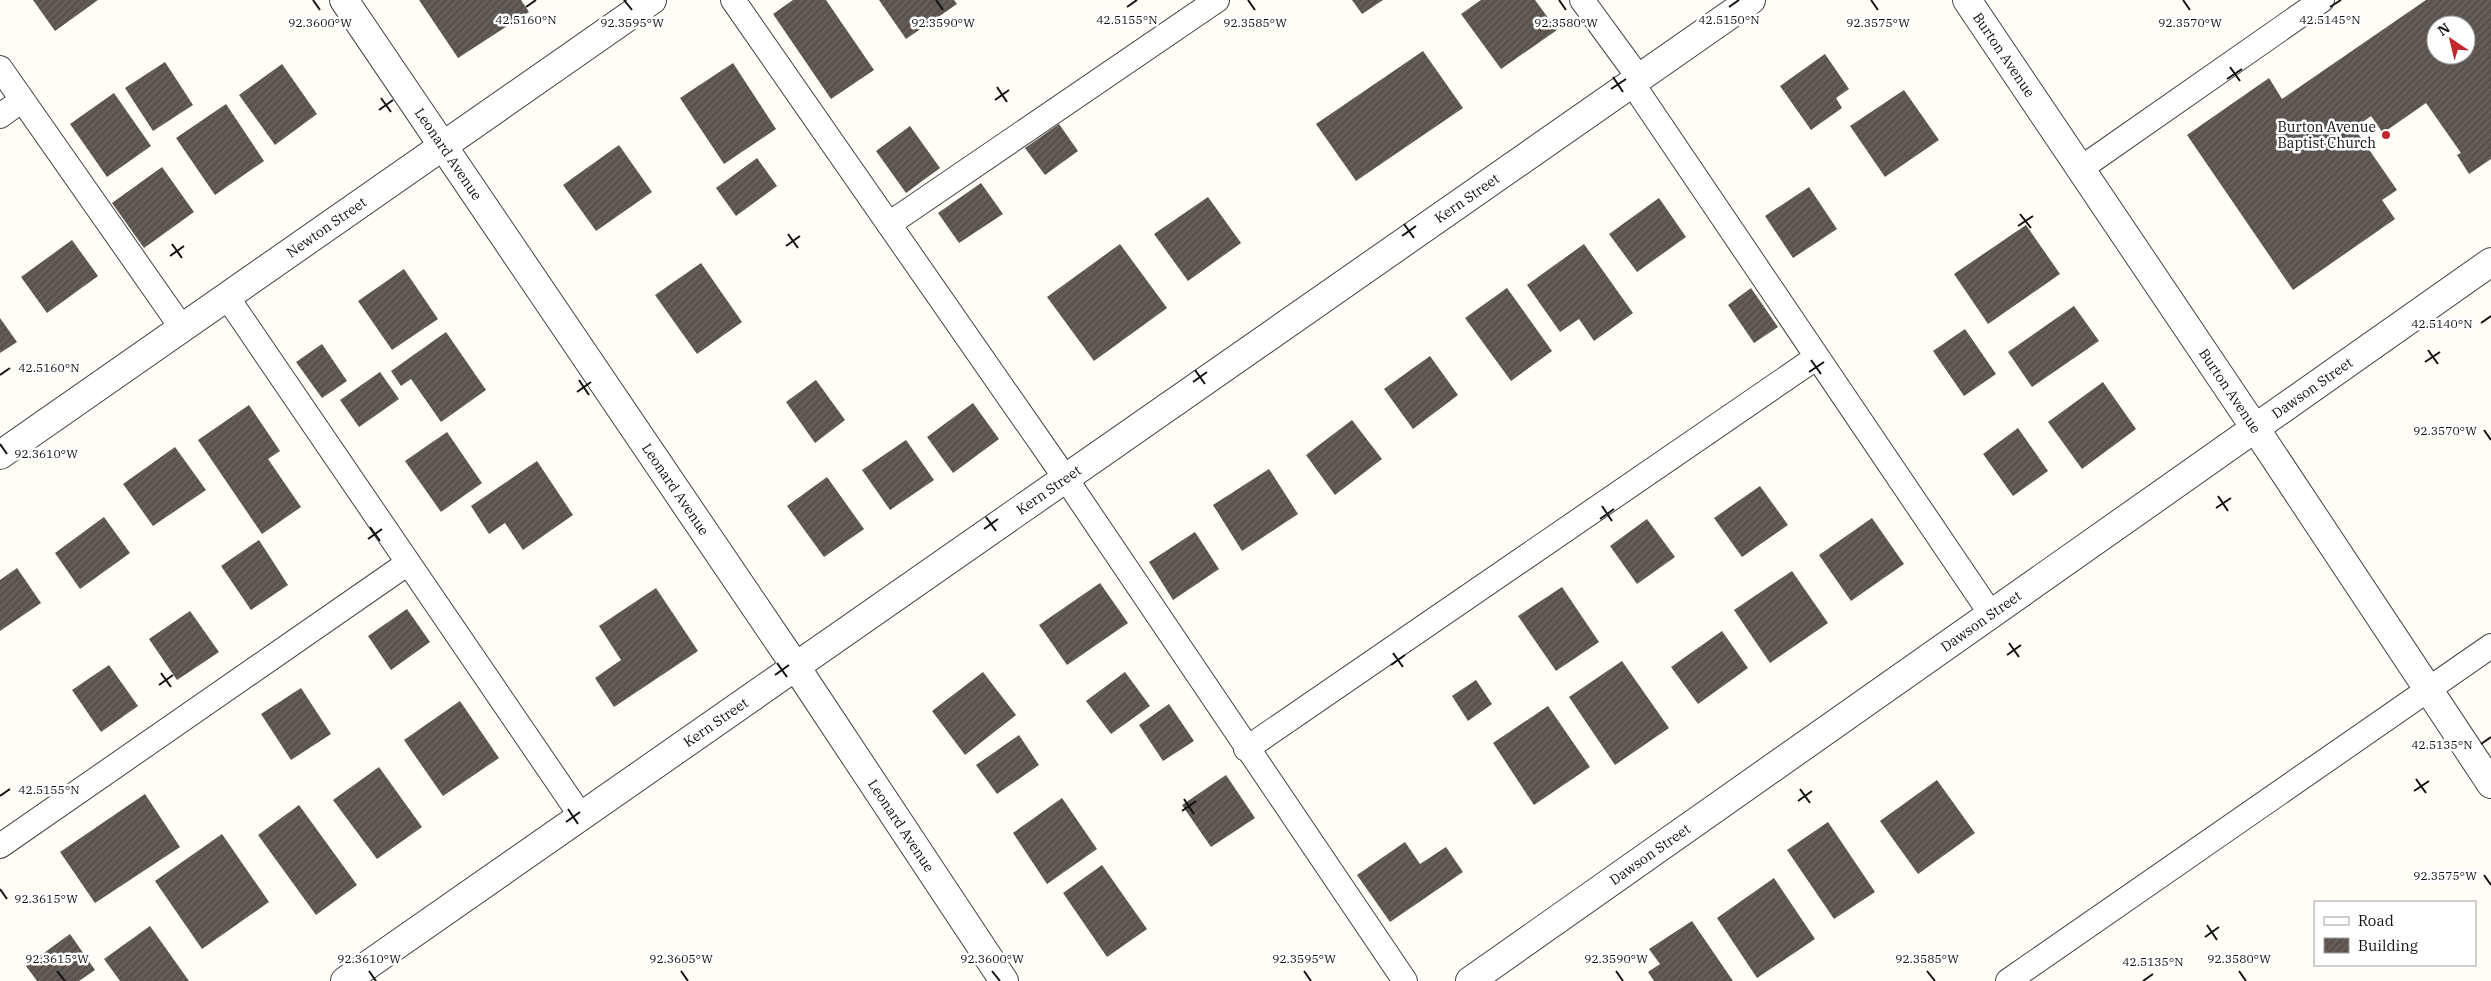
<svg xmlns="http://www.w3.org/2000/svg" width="2491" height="981" font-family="'IBM Plex Serif',serif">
<defs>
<pattern id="building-hatch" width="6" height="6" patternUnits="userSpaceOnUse" patternTransform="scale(1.25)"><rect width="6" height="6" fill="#5a524d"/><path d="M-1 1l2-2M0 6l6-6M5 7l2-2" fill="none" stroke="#6d6662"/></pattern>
</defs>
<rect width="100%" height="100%" fill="#fffdf5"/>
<g fill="url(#building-hatch)" fill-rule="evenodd">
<path d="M33,0H98L55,31Z"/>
<path d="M419,0H521L529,12L458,58Z"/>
<path d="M793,0H826L874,70L831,99L773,14Z"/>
<path d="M879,0H954L957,4L906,39Z"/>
<path d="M1352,0H1383L1362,14Z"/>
<path d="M1481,0H1535L1557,30L1501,69L1461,14Z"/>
<path d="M2426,0H2491V159L2469,174L2457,155L2461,153L2426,103L2383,133L2371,116L2354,128L2397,190L2382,200L2395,219L2293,290L2187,135L2269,78L2282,99ZM2436,25H2466V55H2436Z"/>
<path d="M1423,51L1463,108L1356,181L1316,124Z"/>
<path d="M1825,54L1849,89L1836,98L1842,108L1811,130L1780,86Z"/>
<path d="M165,62L193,105L153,131L125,88Z"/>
<path d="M733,63L776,129L724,164L680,98Z"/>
<path d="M282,64L317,114L275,145L239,95Z"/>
<path d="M1904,90L1939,140L1885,177L1850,126Z"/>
<path d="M114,93L151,146L107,177L70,124Z"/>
<path d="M226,104L264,161L215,195L176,138Z"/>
<path d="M1059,124L1078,151L1045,175L1025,148Z"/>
<path d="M910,126L940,168L906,193L876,151Z"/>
<path d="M619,145L652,192L596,231L563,185Z"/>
<path d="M757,158L777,186L736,216L716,188Z"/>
<path d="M162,167L194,212L144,248L112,203Z"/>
<path d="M981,183L1003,214L959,243L938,213Z"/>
<path d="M1809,187L1837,229L1793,258L1765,216Z"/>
<path d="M1208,197L1241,243L1188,281L1154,234Z"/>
<path d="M1659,198L1686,237L1637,272L1609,234Z"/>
<path d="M2026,225L2060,274L1988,324L1954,274Z"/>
<path d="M72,240L98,276L47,313L21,277Z"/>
<path d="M1120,244L1167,308L1094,361L1047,297Z"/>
<path d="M1584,244L1633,313L1594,341L1579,319L1560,332L1527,285Z"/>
<path d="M701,263L742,322L697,354L655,295Z"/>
<path d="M404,269L438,319L392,350L358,301Z"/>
<path d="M1507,288L1552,351L1511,381L1465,318Z"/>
<path d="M1751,288L1778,327L1754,343L1728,305Z"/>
<path d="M2074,306L2099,341L2032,387L2008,352Z"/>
<path d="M0,318L17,342L0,353Z"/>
<path d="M1965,329L1996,374L1964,396L1933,351Z"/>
<path d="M446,332L486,390L441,422L411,379L401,386L391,371Z"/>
<path d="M322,344L347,381L322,398L296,362Z"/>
<path d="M1430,356L1458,395L1413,429L1384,389Z"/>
<path d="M380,372L399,399L359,427L340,400Z"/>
<path d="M816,380L845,420L815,443L786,402Z"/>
<path d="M2103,382L2136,429L2082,469L2048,422Z"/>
<path d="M973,403L999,439L953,473L927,437Z"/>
<path d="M249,405L280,451L268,459L301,507L262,534L198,440Z"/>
<path d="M1352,420L1382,459L1335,495L1306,455Z"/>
<path d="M2018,428L2048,471L2013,496L1983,454Z"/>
<path d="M447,432L482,483L441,512L405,461Z"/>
<path d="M906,440L934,480L890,510L862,470Z"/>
<path d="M175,447L206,490L153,526L123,484Z"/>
<path d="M537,461L573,515L523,550L505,523L489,534L471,506Z"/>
<path d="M1269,469L1298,514L1242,551L1213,505Z"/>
<path d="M827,477L864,529L824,557L787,506Z"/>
<path d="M1760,486L1788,525L1742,557L1714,518Z"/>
<path d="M104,517L130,553L80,589L55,553Z"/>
<path d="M1872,518L1904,564L1851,601L1819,555Z"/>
<path d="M1647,519L1675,557L1637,584L1610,546Z"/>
<path d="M1195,532L1219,569L1173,600L1149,562Z"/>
<path d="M259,540L288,585L251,610L221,566Z"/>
<path d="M17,568L41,603L0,631V580Z"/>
<path d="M1792,571L1828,623L1770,663L1734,610Z"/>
<path d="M1100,583L1128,623L1067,665L1039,625Z"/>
<path d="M1562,587L1599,642L1556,671L1518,616Z"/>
<path d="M656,588L698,651L614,707L595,678L621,660L599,626Z"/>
<path d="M407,609L430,642L391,670L368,636Z"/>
<path d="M190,611L219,652L177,680L149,639Z"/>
<path d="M1722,631L1748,668L1698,704L1671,667Z"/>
<path d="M1622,661L1669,728L1615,765L1569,697Z"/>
<path d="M109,665L138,706L101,732L72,690Z"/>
<path d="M983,672L1016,715L965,755L932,711Z"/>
<path d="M1125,672L1150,706L1111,734L1086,701Z"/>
<path d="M1476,680L1492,704L1468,721L1452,696Z"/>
<path d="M301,688L331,734L291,760L261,714Z"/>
<path d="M460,701L499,758L443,796L404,740Z"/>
<path d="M1169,704L1194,741L1163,761L1139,725Z"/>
<path d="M1548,706L1590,767L1534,805L1493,743Z"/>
<path d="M1019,735L1039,765L997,794L976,765Z"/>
<path d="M379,767L422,827L377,859L333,800Z"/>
<path d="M1226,775L1255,818L1211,847L1182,805Z"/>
<path d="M1937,780L1975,833L1918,874L1880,821Z"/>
<path d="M145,794L180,847L95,903L60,852Z"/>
<path d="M1062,798L1097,849L1047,884L1013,833Z"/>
<path d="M299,805L357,885L316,915L258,835Z"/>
<path d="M1828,822L1875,892L1834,919L1787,850Z"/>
<path d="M222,834L269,902L202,949L155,881Z"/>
<path d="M1405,842L1420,864L1446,847L1463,872L1390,922L1357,875Z"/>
<path d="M1102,865L1147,929L1107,957L1063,893Z"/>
<path d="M1774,878L1815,939L1757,978L1717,918Z"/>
<path d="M1692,921L1733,981H1654L1648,972L1660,964L1649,949Z"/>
<path d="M150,926L189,981H120L104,959Z"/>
<path d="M70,934L95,970L79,981H37L26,966Z"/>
</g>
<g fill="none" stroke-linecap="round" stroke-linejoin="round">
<g stroke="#444" stroke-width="26">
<g id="service">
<path d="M733,0L1066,479L1405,981"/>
<path d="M1582,0L1639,78"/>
<path d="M0,68L182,328"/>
<path d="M1632,83L1991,614"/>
<path d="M0,116L22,100"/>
<path d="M2080,169L2322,0"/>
<path d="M889,224L1217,0"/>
<path d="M227,297L581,816"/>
<path d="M1246,749L1817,357"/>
<path d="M0,846L408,563"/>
<path d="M2008,981L2491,646"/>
</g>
</g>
<g stroke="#444" stroke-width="30">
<g id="minor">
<path id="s1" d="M344,0L796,667L1004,981"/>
<path id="s2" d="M1967,0L2255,428L2491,784"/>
<path id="s3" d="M0,455L652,0"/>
<path id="s4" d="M345,981L1751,0"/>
<path id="s5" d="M1470,981L2491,262"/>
</g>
</g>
<use href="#service" stroke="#fff" stroke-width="24"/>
<use href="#minor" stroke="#fff" stroke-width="28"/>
</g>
<path fill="none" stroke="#111" stroke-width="2" d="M313,0L320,10M624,0L632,10M936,0L943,10M1248,0L1255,10M1559,0L1566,10M1871,0L1878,10M2183,0L2190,10M526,7L536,0M1127,7L1137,0M1729,7L1739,0M2330,7L2341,0M2230,67L2240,81M1613,77L1623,92M2227,79L2242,69M997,87L1007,102M1611,89L1626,79M381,98L391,112M995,100L1009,90M379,110L393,100M2020,214L2031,228M1404,224L1414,238M2018,226L2033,216M788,234L798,248M1402,236L1416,226M172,244L182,258M786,246L800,236M170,256L184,246M2481,323L2491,316M2428,350L2438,364M1811,360L1821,374M2425,362L2440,352M1195,370L1205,384M1809,372L1824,362M0,375L10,368M579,380L589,395M1193,382L1207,372M577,392L591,382M2484,430L2491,440M0,444L7,454M2218,496L2228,511M1602,506L1612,521M2216,508L2231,498M986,517L996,531M1600,519L1614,509M370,527L380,541M984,529L998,519M368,539L382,529M2009,643L2019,657M1393,653L1403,667M2007,655L2021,645M777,663L787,677M1391,665L1405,655M161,673L171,687M775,675L789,665M159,685L173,675M2481,744L2491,737M2416,779L2426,793M1800,789L1810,803M2414,791L2429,781M0,796L10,789M1184,799L1194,814M1798,801L1812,791M568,809L578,824M1182,811L1196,801M566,822L580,812M2484,875L2491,885M0,889L7,899M2207,925L2217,940M2205,937L2219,927M57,971L65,981M369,971L376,981M681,971L688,981M992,971L1000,981M1304,971L1311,981M1616,971L1623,981M1927,971L1935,981M2239,971L2246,981M2143,981L2153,974"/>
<circle fill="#c4262e" stroke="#fff" stroke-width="2" cx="2386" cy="135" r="5"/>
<g text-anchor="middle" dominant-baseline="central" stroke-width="5" stroke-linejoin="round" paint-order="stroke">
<g font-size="14" fill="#111" stroke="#fff">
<text stroke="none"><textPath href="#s2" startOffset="66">Burton Avenue</textPath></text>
<text stroke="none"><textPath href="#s1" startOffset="186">Leonard Avenue</textPath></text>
<text stroke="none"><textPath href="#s4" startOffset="1368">Kern Street</textPath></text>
<text stroke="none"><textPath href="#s3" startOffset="398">Newton Street</textPath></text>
<text stroke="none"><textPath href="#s5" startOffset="1030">Dawson Street</textPath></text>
<text stroke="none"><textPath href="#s2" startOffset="471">Burton Avenue</textPath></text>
<text stroke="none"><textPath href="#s1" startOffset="591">Leonard Avenue</textPath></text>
<text stroke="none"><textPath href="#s4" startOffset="858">Kern Street</textPath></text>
<text stroke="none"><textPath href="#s5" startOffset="625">Dawson Street</textPath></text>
<text stroke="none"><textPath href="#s4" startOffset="452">Kern Street</textPath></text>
<text stroke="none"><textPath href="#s1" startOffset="996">Leonard Avenue</textPath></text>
<text stroke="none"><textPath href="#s5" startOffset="220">Dawson Street</textPath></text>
</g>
<g font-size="14" fill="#111" stroke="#fff" text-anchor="end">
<text x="2376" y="127">Burton Avenue<tspan x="2376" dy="16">Baptist Church</tspan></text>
</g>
</g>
<g font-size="12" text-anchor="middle" fill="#111" stroke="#fff" stroke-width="5" stroke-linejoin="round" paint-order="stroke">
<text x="526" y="24">42.5160°N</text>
<text x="1729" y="24">42.5150°N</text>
<text x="1127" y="24">42.5155°N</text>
<text x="2330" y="24">42.5145°N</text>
<text x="1878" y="27">92.3575°W</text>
<text x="2190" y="27">92.3570°W</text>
<text x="320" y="27">92.3600°W</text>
<text x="632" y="27">92.3595°W</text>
<text x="943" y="27">92.3590°W</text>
<text x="1255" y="27">92.3585°W</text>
<text x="1566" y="27">92.3580°W</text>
<text x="2442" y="328">42.5140°N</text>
<text x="49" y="372">42.5160°N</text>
<text x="2445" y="435">92.3570°W</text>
<text x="46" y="458">92.3610°W</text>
<text x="2442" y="749">42.5135°N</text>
<text x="49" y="794">42.5155°N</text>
<text x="2445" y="880">92.3575°W</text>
<text x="46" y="903">92.3615°W</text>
<text x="57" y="963">92.3615°W</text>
<text x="369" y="963">92.3610°W</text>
<text x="681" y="963">92.3605°W</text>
<text x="992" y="963">92.3600°W</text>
<text x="1304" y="963">92.3595°W</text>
<text x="1616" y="963">92.3590°W</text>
<text x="1927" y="963">92.3585°W</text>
<text x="2239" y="963">92.3580°W</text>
<text x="2153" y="966">42.5135°N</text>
</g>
<rect x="2314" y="901" width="162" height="65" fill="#ffffff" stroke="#a0a0a0"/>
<rect x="2324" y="917" width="25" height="8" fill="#ffffff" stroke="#a0a0a0"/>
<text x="2358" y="926" font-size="15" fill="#111111">Road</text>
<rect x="2324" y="938" width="25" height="15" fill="url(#building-hatch)" stroke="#a0a0a0"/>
<text x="2358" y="951" font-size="15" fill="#111111">Building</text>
<g transform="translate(2451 40) rotate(325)"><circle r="24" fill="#ffffff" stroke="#a0a0a0"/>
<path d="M0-4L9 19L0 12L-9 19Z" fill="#c4262e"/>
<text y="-8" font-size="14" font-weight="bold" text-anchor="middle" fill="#111111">N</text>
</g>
</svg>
